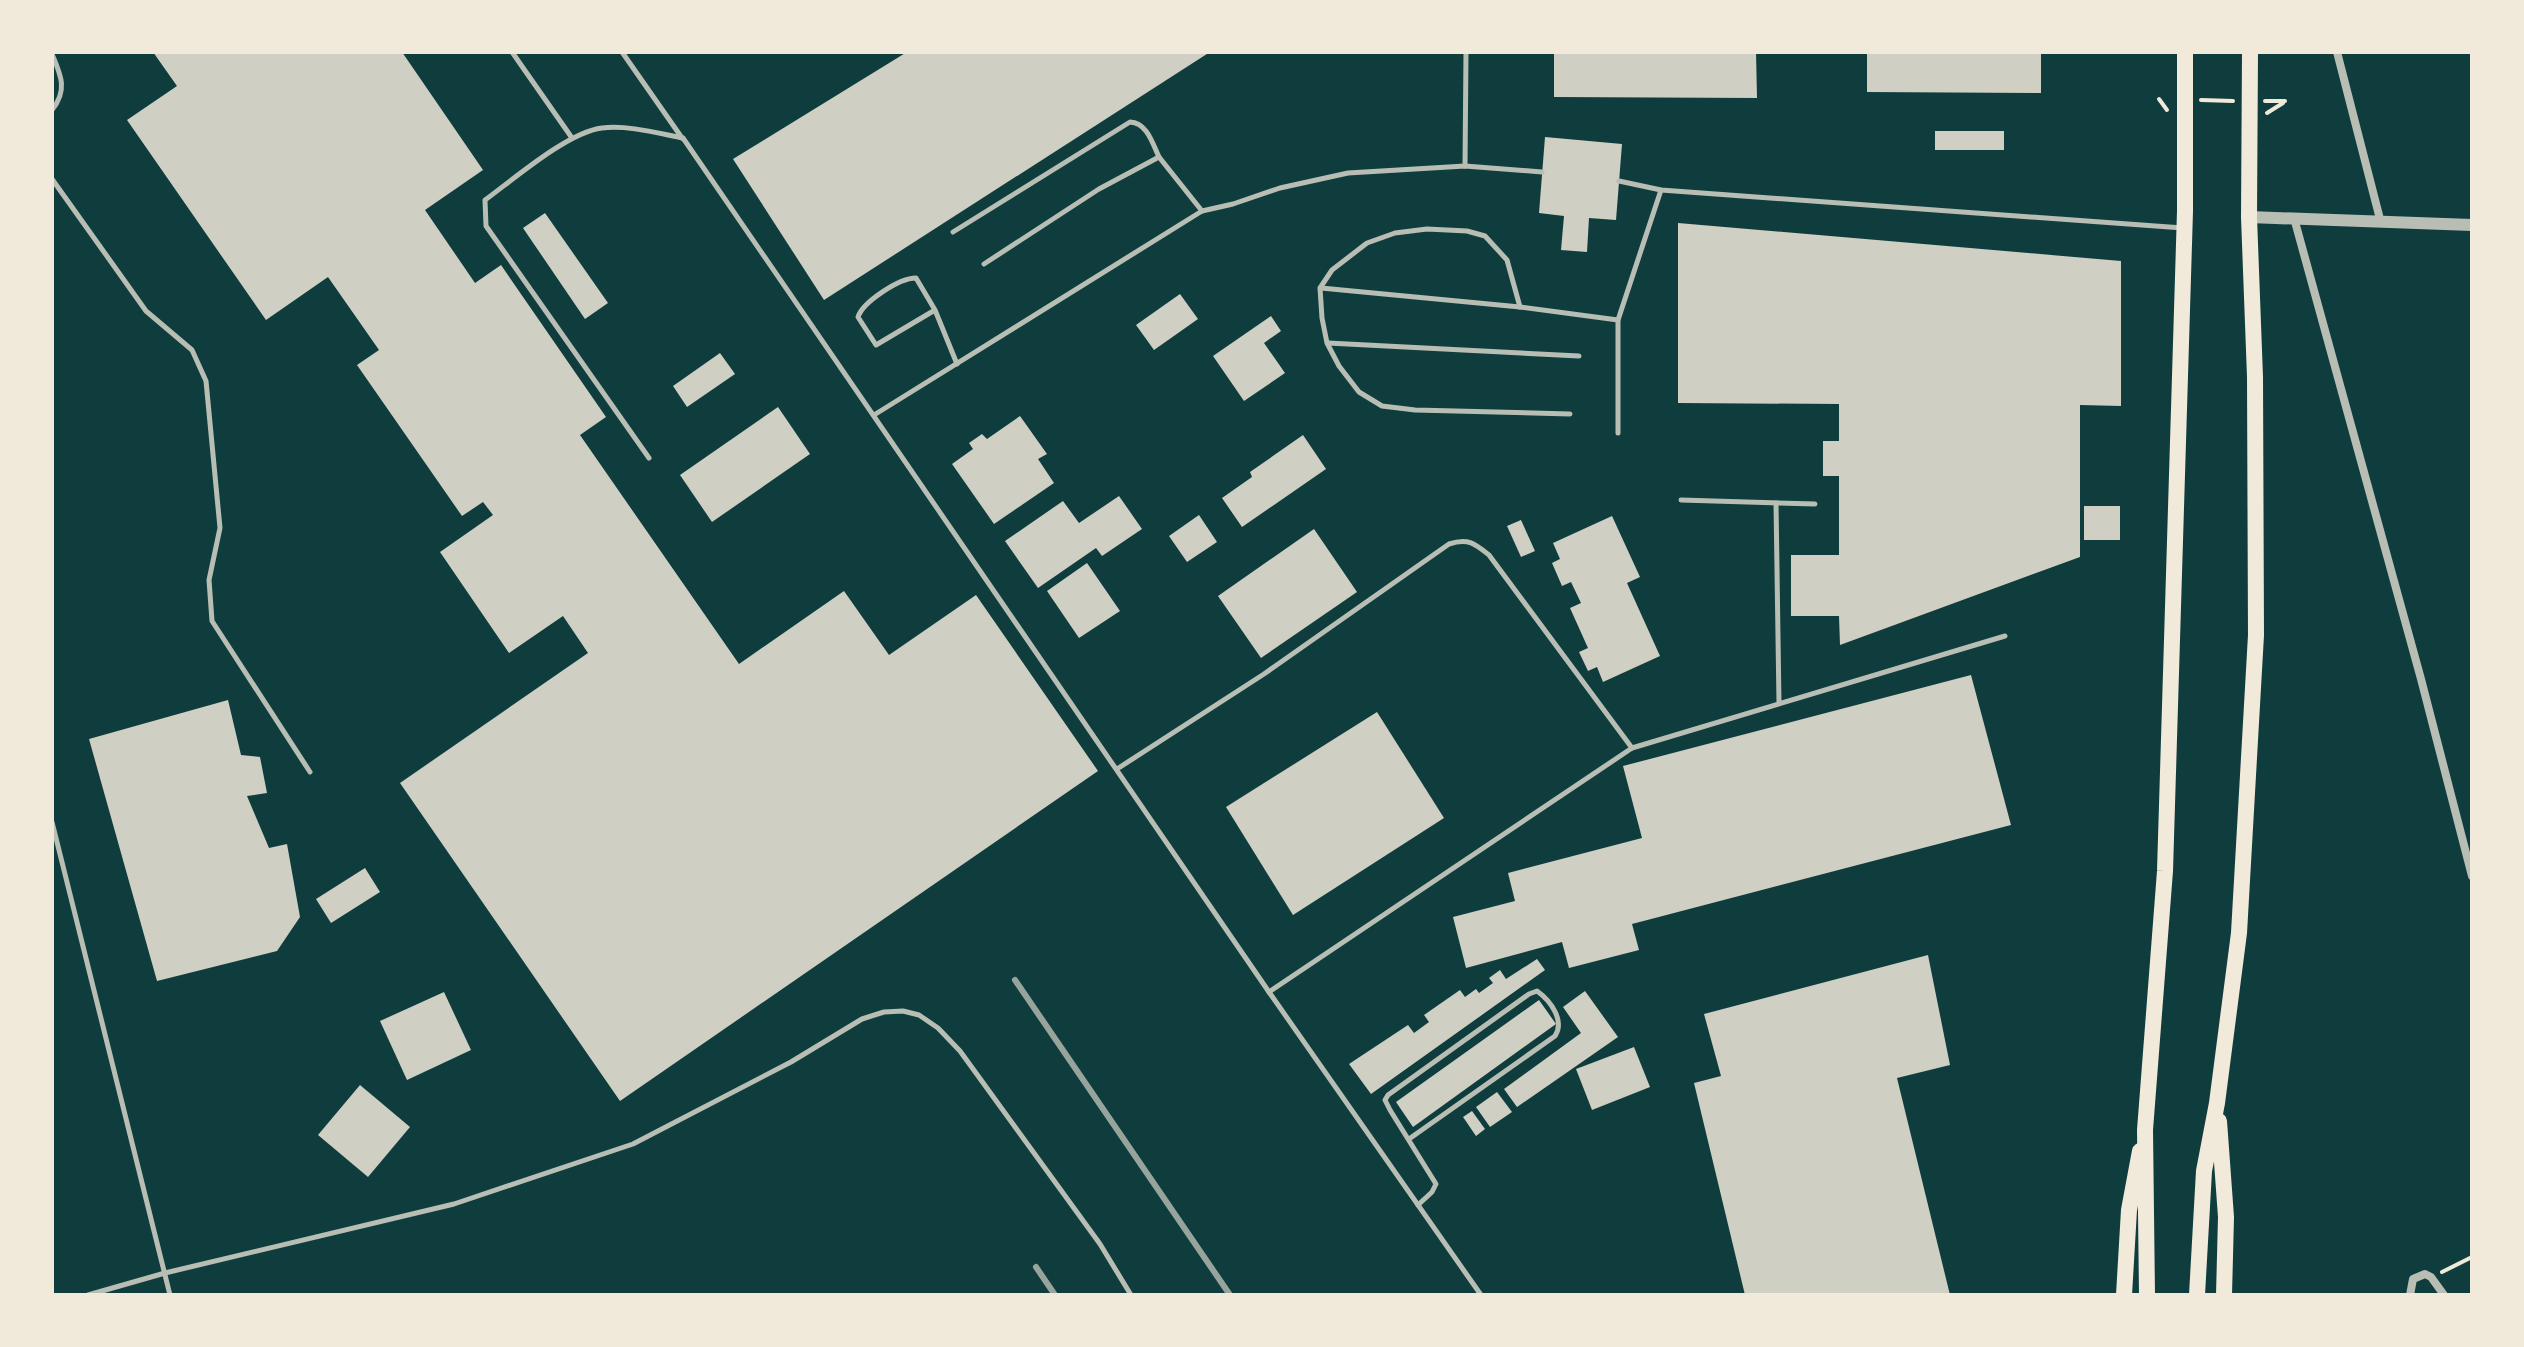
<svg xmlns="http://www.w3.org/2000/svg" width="2524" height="1347" font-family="'Open Sans',sans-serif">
<rect width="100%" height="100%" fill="#0f3d3e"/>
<g fill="#cfcfc3">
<path d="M153,52H402L483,170L425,210L475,283L501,265L606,417L580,435L739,664L844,591L889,655L976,595L1098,771L620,1101L400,783L588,653L563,616L509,653L440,552L493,515L483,502L462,516L357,365L379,350L328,277L266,320L127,120L177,86Z"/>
<path d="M907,52H1210L824,300L733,159Z"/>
<path d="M1554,52H1756L1757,98L1554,97Z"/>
<path d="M1867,52H2041V93L1867,92Z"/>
<rect x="1935" y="131" width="69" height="19"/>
<path d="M1545,137L1622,144L1616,220L1589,218L1587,252L1561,250L1564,216L1539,213Z"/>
<path d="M545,213L608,303L585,319L523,228Z"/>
<path d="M1678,223L2121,261V406L2080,405V557L1840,645L1839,616H1791V555H1839V476H1823V441H1839V404L1678,403Z"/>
<path d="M1180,294L1198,319L1154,350L1136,325Z"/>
<path d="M1271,316L1281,331L1264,343L1285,373L1244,401L1213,356Z"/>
<path d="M720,353L735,374L687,407L673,386Z"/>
<path d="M778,407L810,454L712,522L680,475Z"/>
<path d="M1020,416L1047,454L1038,459L1054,483L994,524L952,464L973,449L969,443L982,434L987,439Z"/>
<path d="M1303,435L1326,469L1242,527L1222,498L1252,477L1250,472Z"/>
<path d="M1119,496L1142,529L1102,556L1096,548L1038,588L1005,541L1063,501L1079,523Z"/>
<rect x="2084" y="506" width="36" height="34"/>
<path d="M1199,515L1217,542L1187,562L1169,536Z"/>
<path d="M1612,516L1640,577L1627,583L1660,656L1603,682L1597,667L1588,671L1579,652L1588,648L1570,608L1581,603L1571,582L1562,586L1552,563L1560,559L1553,543Z"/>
<path d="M1521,520L1535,551L1521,557L1507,526Z"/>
<path d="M1314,529L1357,592L1261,658L1218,596Z"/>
<path d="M1087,563L1120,611L1079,638L1047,591Z"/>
<path d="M1971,675L2011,825L1632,924L1639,950L1569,968L1562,942L1466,968L1453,917L1515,901L1508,873L1642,838L1623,766Z"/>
<path d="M228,700L241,755L260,757L267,793L247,796L269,848L287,844L300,917L277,951L157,981L89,739Z"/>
<path d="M1377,712L1444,818L1293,915L1226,807Z"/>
<path d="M365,868L380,892L331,923L316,899Z"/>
<path d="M1928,955L1950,1065L1897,1078L1950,1295H1745L1694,1083L1721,1076L1704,1014Z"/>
<path d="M1537,959L1545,970L1371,1094L1349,1064L1408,1025L1414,1033L1429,1022L1424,1015L1460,990L1465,997L1476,989L1479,993L1493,983L1489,978L1500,970L1506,979Z"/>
<path d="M1585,991L1618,1037L1517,1107L1504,1089L1581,1033L1563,1007Z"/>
<path d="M444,992L471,1050L407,1080L380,1021Z"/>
<path d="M1539,1000L1556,1024L1413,1127L1396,1102Z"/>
<path d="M1634,1047L1650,1087L1592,1110L1576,1069Z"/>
<path d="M360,1085L410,1127L368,1177L318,1135Z"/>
<path d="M1497,1092L1512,1112L1490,1127L1476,1107Z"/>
<path d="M1472,1111L1485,1129L1476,1136L1463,1117Z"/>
</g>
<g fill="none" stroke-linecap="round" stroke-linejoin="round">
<g stroke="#f1e9da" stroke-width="4">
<path d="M2159,99L2167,110"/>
<path d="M2201,100L2233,101"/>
<path d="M2265,101H2285"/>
<path d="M2267,113L2283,103"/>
<path d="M2442,1272L2472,1257"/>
</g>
<g stroke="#b8beb3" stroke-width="5">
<path d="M512,52L572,138"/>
<path d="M622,52L682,138"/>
<path d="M52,54C61,75 68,90 52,110"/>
<path d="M1465,166L1466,52"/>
<path d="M52,179L146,311L192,350L206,381L220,528L209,580L212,621L310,772"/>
<path d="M1619,181L1661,190L2183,228"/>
<path d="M953,232L1130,122C1147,123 1152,142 1159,157"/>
<path d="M984,264L1099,189L1159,157L1202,211"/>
<path d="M1321,288L1520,307L1618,320"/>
<path d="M1520,307L1507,260L1485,236L1467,231L1427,229L1395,233L1367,243L1332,270L1320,288L1322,318L1327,343L1339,366L1359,392L1382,406L1415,410L1570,414"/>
<path d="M935,310L876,345L858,317C863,302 899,278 916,278L935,310L957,364"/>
<path d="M1328,343L1579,356"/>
<path d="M874,415L1202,211L1233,204L1280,188L1348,173L1465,166L1542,172"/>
<path d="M1618,433V320L1661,190"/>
<path d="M649,458L486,226L485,200C514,179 568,132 602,128C628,125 657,133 683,138L1269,992L1481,1295"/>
<path d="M1681,500L1815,504"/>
<path d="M1776,503L1779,703"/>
<path d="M1632,748L2005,636"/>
<path d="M1117,769L1264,674L1449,544C1468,538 1474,543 1489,555L1632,748L1269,992"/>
<path d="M52,822L170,1295"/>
<path d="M1409,1139L1555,1036C1565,1021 1551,1001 1537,991L1529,994L1388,1095L1385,1100L1390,1110L1436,1184L1432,1192L1418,1205"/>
<path d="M88,1295L165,1273L454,1204L633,1144L791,1062L862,1019L884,1012L903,1011L919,1015L938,1028L960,1051L1100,1244L1131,1295"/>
</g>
<g stroke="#b8beb3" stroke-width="8">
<path d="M2337,52L2381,223"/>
<path d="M2294,218L2421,679L2472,876"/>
<path d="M2410,1295L2413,1279L2425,1274L2431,1277L2444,1295"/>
</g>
<path stroke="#b8beb3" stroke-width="12" d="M2249,217L2472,225"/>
<g stroke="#f1e9da" stroke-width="16">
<path d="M2219,1121L2226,1217L2224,1295"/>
<path d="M2124,1295L2129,1210L2140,1151"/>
<path d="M2147,1295L2145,1130L2165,871L2185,211V52"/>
<path d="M2197,1295L2204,1171L2217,1103L2239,933L2256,635L2255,377L2249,217L2250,52"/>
</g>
<g stroke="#97a49c" stroke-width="6">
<path d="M1015,980L1230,1295"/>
<path d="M1036,1267L1055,1295"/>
</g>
</g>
<rect width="2524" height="1347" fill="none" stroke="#f1e9da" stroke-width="108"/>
</svg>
